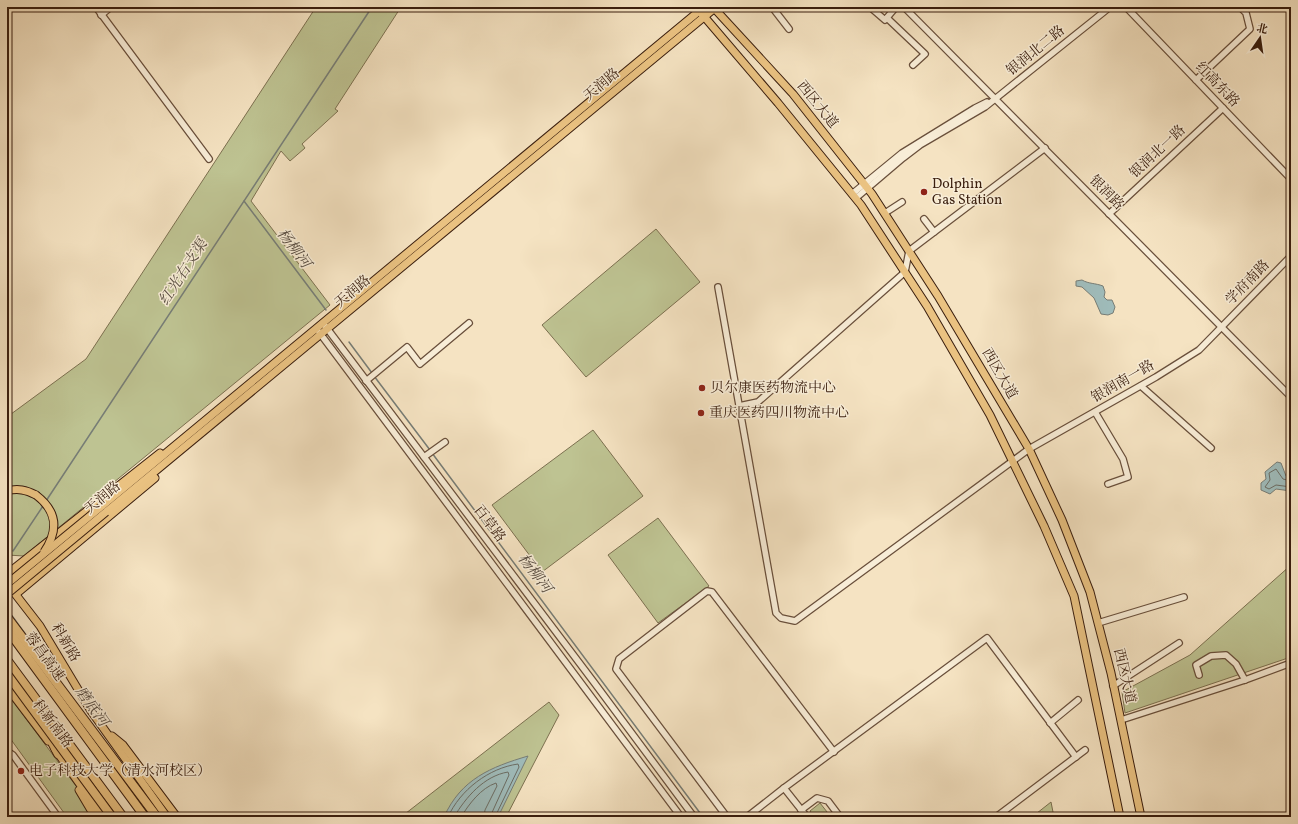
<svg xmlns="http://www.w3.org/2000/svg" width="1298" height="824" font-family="Vollkorn,'Noto Serif SC',serif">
<rect width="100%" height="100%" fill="#f5e3c2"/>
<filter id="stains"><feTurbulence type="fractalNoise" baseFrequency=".005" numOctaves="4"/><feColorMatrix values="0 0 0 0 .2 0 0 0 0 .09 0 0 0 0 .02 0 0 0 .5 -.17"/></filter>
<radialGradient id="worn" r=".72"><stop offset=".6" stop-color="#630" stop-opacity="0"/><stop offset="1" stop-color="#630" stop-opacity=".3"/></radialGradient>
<g fill="#bec392" stroke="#7c7050">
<path d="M316,7H401L335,109L338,111L302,144L305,148L290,161L281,151L251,201L330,305L24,556L7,555V417L86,359Z"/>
<path d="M656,229L700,282L586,377L542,325Z"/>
<path d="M593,430L643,496L542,572L492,505Z"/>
<path d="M658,518L709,586L658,623L608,555Z"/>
<path d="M1291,565V657L1125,713L1122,692L1190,655Z"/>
<path d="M7,693L99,817H67L7,734Z"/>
<path d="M549,702L559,715L506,817H401Z"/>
<path d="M1051,802L1054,817H1032Z"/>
<path d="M820,803L831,817H814L810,811Z"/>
</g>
<g fill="#9fbcbb" stroke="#777d76">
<path d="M1082,280C1089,284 1095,283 1103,286L1105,292L1104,297L1107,300H1112L1115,307L1113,313L1108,315L1101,314L1094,298L1082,287L1076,286V281Z"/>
<path d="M1277,462L1281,463L1286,476L1291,478V491L1276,489L1270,494L1261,490V483L1266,479L1265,472Z"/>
<path d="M528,756L498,817H444C461,779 491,767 528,756Z"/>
</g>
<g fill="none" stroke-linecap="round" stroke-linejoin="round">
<g stroke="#6c6d64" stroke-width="1">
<path d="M1291,481L1283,479L1276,469L1269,473L1270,480L1265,487L1269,489L1276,485L1291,487"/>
<path d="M448,817C460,790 489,768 518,764L519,767L495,817"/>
<path d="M454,817C466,797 484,776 508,772L509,775L490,817"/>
<path d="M461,817C469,804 481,788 496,783L497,786L485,810L484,817"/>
</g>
<g stroke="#777d76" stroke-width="1.5">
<path d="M244,201L326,310"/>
<path d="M349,342L372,373"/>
<path d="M374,376L430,450"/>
<path d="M432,453L703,817"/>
<path d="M46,501L372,7"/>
<path d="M13,551L43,506"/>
<path d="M7,609L43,658"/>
</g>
<g stroke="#694f3b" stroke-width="8">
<g id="minor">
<path d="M96,7L209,159"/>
<path d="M772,7L789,29"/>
<path d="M870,7L885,20L896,7"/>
<path d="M904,7L1291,397"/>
<path d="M1126,7L1291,179"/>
<path d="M101,15L111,7"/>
<path d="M887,18L925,54L913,65"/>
<path d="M1196,80L1250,29L1246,13L1240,7"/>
<path d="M852,194L902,153L975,108L987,102"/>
<path d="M856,198L903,158L920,145L985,107L1110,7"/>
<path d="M885,213L902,202"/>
<path d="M1109,214L1223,108"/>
<path d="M924,219L934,232"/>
<path d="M718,287L776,613L781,618L795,621L1029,449L1156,377L1199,350L1291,256"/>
<path d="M323,323L593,681L694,817"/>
<path d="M319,332L681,817"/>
<path d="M366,381L407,347L420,364L469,323"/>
<path d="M1141,386L1211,448"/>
<path d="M739,406L758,402L905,272L909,251L1045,148"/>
<path d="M1095,412L1123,459L1128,477L1108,484"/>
<path d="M424,457L445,442"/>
<path d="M1098,623L1184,597"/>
<path d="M1199,675L1196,665L1211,656L1226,655L1236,664L1245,680"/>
<path d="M1113,686L1179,643"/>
<path d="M1121,720L1245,680L1291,663"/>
<path d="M1050,723L1078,700"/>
<path d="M7,751L13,755L56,814L53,817"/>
<path d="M801,810L817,798L828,801L840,817"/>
<path d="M727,817L616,669L619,659L707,591L712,592L834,752"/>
<path d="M747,817L784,788"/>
<path d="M807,817L784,788L987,638L1076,757"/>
<path d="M996,817L1085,750"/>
</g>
</g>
<g stroke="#3a1e0e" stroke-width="9">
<g id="major">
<path d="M696,7L778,103L861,205L927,306L990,415L1044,526L1074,596L1120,817"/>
<path d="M713,7L793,94L872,194L938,296L1029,449L1062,520L1090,592L1111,673L1141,817"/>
<path d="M7,491C18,488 26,490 36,495"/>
<path d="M102,506L704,7"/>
<path d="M106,512L716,7"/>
<path d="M7,574L160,453"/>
<path d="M9,586L40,626L91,711L167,817"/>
<path d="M16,594L155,478"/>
<path d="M7,687L48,741"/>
<path d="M112,736L123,745L177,817"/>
<path d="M55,749L103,817"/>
<path d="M79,790L95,817"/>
</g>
</g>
<g stroke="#3a1e0e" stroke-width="10">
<g id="highway">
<path d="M7,617L157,817"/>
<path d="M7,629L145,817"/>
<path d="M7,660L123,817"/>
<path d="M46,731L58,754"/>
</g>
</g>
<use href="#minor" stroke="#f8edd7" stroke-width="5.5"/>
<use href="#major" stroke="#eac281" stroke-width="7"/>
<use href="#highway" stroke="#eac281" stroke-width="8"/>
<g stroke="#3a1e0e" stroke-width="9" stroke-linecap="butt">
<g id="major-bridge">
<path d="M36,495C57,511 59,530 44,552"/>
<path d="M7,584L102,506"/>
<path d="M7,594L106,512"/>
</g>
</g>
<g stroke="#3a1e0e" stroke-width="10" stroke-linecap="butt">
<path id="highway-bridge" d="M7,674L112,817"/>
</g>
<use href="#major-bridge" stroke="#eac281" stroke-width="7"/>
<use href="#highway-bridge" stroke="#eac281" stroke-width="8"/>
</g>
<g fill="#8f2418" stroke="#f8edd7" stroke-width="1.5">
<circle cx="924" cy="192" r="4"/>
<circle cx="702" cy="388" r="4"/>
<circle cx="701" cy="413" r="4"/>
<circle cx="21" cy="771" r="4"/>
</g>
<g text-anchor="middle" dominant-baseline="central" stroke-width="3" stroke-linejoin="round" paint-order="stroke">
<g font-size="14" fill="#3a1e0e" stroke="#f8edd7">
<text transform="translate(1036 51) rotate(-39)">银润北二路</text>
<text transform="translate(602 85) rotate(-40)">天润路</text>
<text transform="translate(1217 85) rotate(46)">红高东路</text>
<text transform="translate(817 105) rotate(51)">西区大道</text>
<text transform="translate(1158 152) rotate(-43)">银润北一路</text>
<text transform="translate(1106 193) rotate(45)">银润路</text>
<text transform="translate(1248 283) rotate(-46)">学府南路</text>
<text transform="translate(353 292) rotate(-40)">天润路</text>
<text transform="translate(999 374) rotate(60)">西区大道</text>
<text transform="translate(1123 382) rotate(-30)">银润南一路</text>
<text transform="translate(103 498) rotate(-40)">天润路</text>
<text transform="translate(489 524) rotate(53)">百草路</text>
<text transform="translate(65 643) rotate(59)">科新路</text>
<text transform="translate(44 657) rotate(54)">蓉昌高速</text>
<text transform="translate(1124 676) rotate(77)">西区大道</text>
<text transform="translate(52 724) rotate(53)">科新南路</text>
</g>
<g font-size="14" fill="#3a1e0e" stroke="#f8edd7" text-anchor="start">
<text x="932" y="184">Dolphin<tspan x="932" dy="16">Gas Station</tspan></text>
<text x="710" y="388">贝尔康医药物流中心</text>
<text x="709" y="413">重庆医药四川物流中心</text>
<text x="29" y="771">电子科技大学（清水河校区）</text>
</g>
<g font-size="15" font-style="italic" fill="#584d42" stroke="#f8edd7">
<text transform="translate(293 249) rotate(53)">杨柳河</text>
<text transform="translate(184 273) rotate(-57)">红光右支渠</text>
<text transform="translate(534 574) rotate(53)">杨柳河</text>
<text transform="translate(91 707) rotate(54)">磨底河</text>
</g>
</g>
<rect width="1298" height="824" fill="none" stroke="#f5e3c2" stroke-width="24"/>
<rect x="8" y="8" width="1282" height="808" fill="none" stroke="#3a1e0e" stroke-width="2"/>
<rect x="12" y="12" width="1274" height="800" fill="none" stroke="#3a1e0e"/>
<g transform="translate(1260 38) rotate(13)" stroke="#f8edd7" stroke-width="3" paint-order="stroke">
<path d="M0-3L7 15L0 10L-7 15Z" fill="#3a1e0e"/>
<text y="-6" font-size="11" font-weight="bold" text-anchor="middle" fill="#3a1e0e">北</text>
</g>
<rect width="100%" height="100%" filter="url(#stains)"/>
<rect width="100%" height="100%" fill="url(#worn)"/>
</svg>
